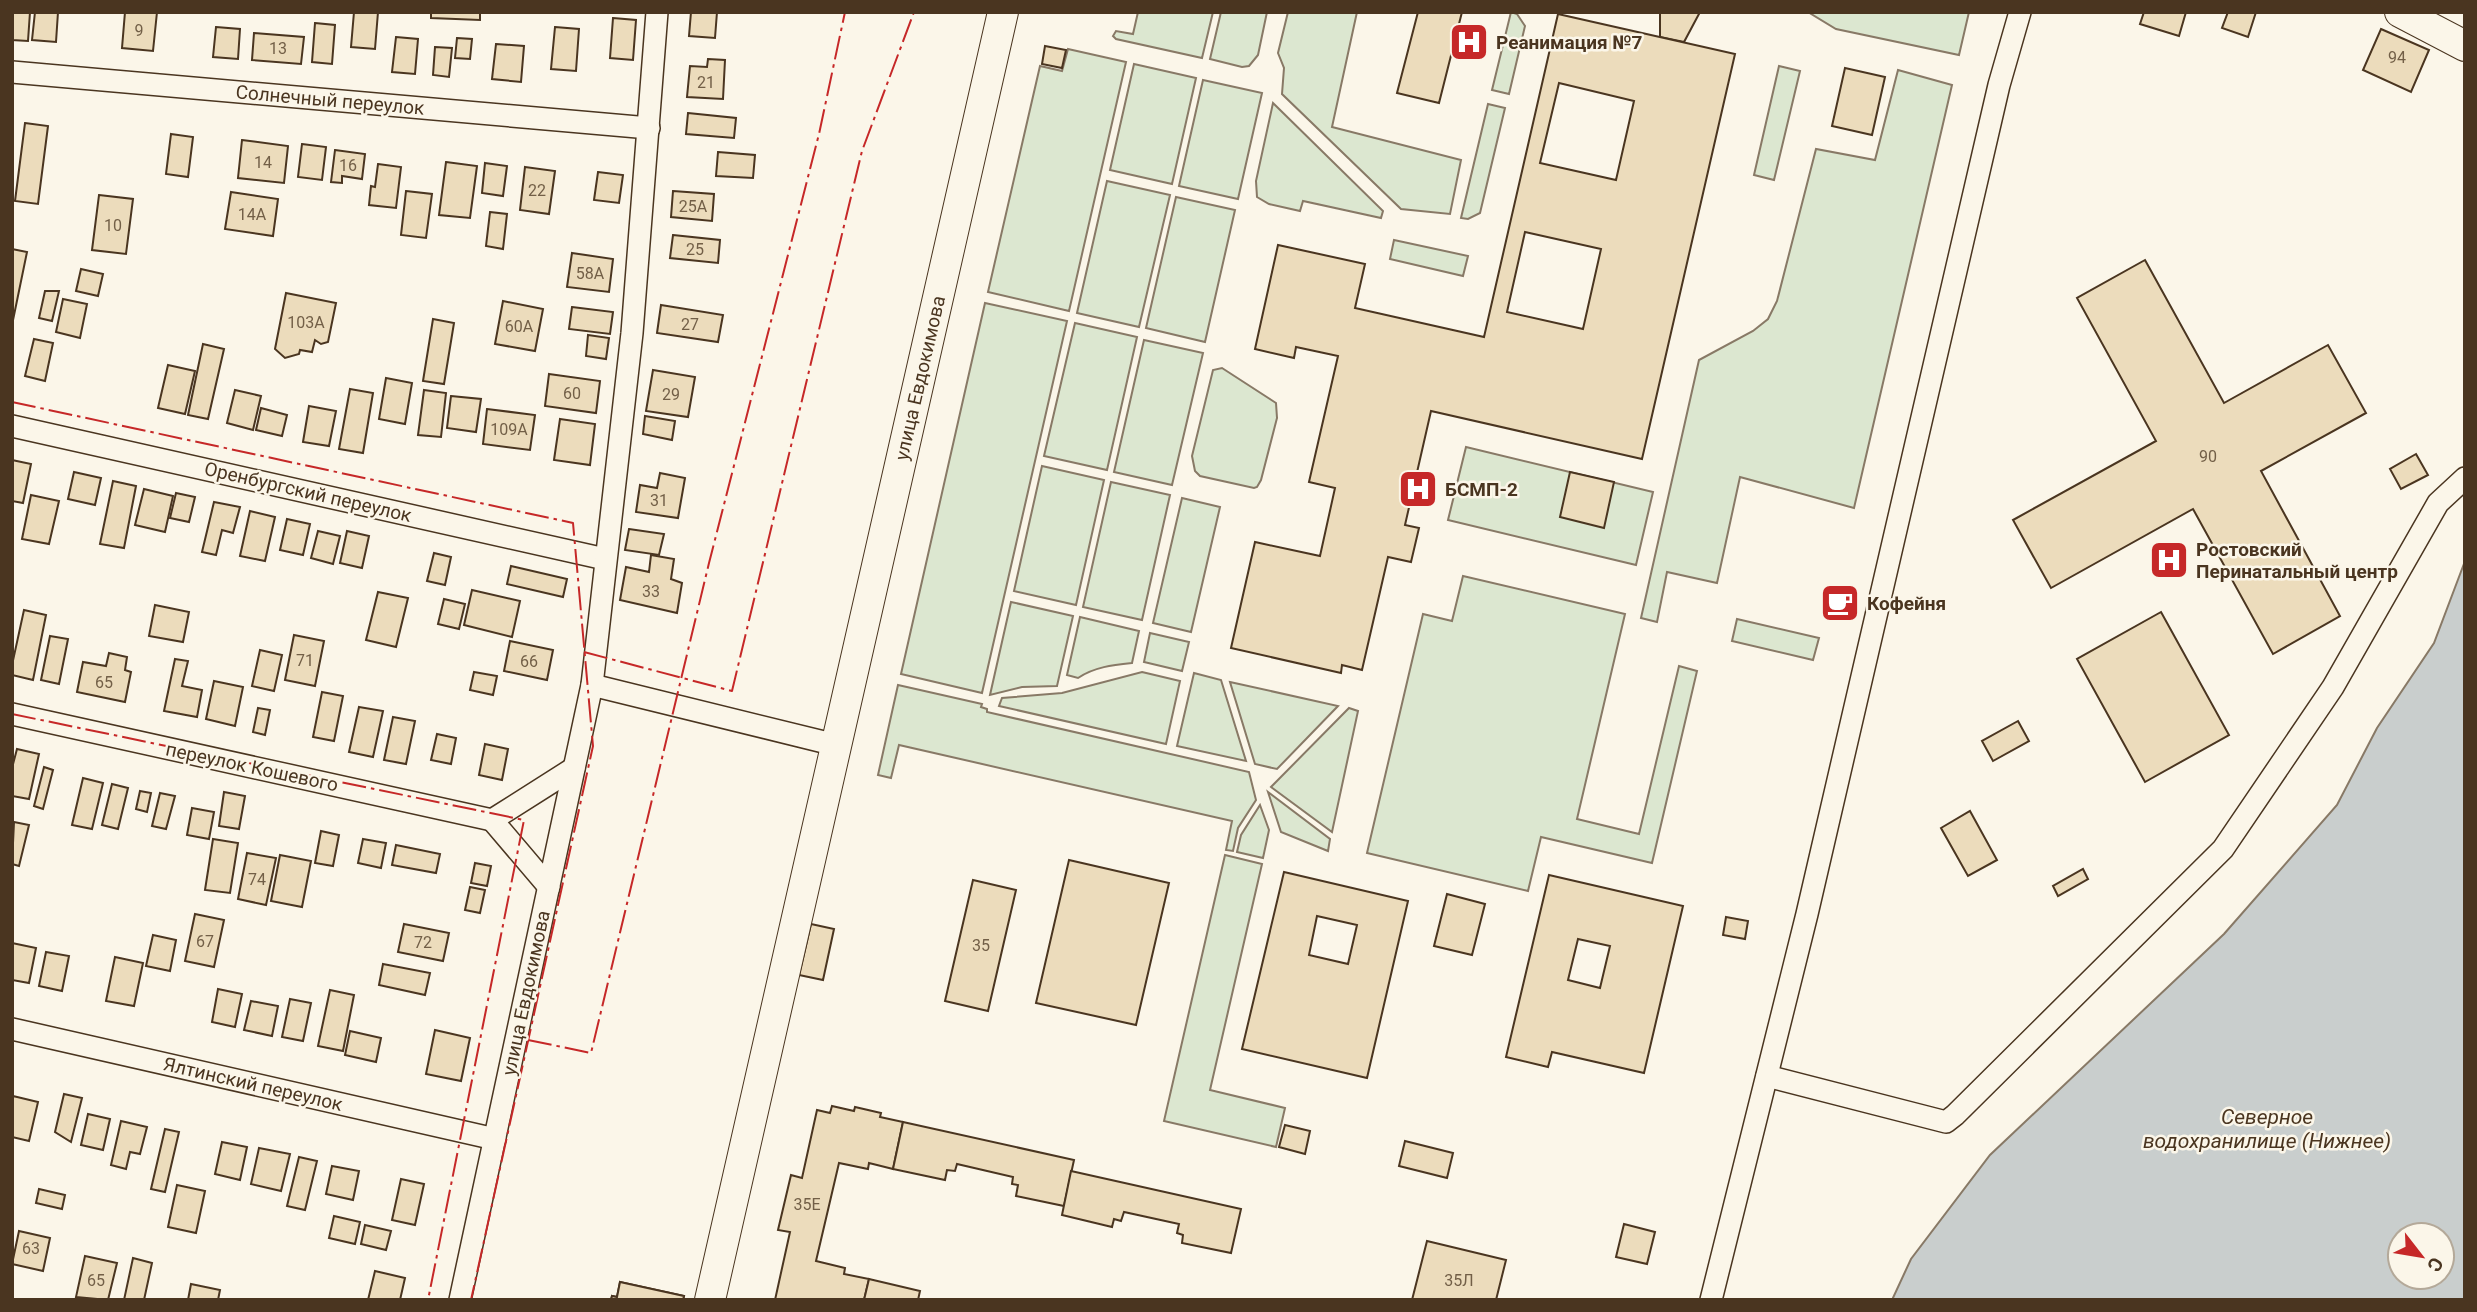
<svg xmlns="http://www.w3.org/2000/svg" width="2477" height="1312" font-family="Roboto,sans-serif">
<rect width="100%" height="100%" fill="#fbf6e9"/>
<g fill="#dce7d0" stroke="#887966" stroke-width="2">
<path d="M1138,12H1213L1202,58L1116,39L1113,36L1116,31L1133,34Z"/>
<path d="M1221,12H1267L1258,55L1249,66L1242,67L1210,59Z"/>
<path d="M1288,12H1357L1332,127L1461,160L1450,214L1401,209L1282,94L1284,68L1278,53Z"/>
<path d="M1511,12L1517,14L1525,26L1509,94L1492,90Z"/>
<path d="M1808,12H1969L1959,55L1836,29Z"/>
<path d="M1068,49L1126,62L1069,311L988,292L1040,66L1062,71Z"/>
<path d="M1134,64L1196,78L1172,184L1110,170Z"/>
<path d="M1779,66L1800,71L1774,180L1754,175Z"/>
<path d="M1898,70L1952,85L1854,508L1740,477L1717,583L1667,572L1657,622L1641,618L1699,360L1753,331L1768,319L1777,301L1816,149L1875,160Z"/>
<path d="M1203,80L1262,93L1238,199L1179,186Z"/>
<path d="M1273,103L1383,211L1381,218L1303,201L1300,211L1269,204L1257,197L1256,181Z"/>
<path d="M1488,104L1505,108L1480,213L1468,219L1461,218Z"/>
<path d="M1107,181L1170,195L1139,327L1077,313Z"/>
<path d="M1176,197L1235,210L1205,342L1146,328Z"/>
<path d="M1394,240L1468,256L1463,276L1390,259Z"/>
<path d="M985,303L1067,321L982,693L901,674Z"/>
<path d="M1075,323L1137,337L1107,470L1044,456Z"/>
<path d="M1144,340L1203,353L1172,485L1114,472Z"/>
<path d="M1222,368L1276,403L1277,418L1261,480L1257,487L1254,488L1200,476L1195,471L1192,456L1213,370Z"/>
<path d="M1466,447L1653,492L1636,565L1448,520Z"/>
<path d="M1042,466L1104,480L1076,605L1014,591Z"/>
<path d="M1111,482L1170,495L1142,620L1083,607Z"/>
<path d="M1182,498L1220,507L1191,632L1153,623Z"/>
<path d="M1463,576L1625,614L1577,819L1639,834L1679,666L1697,671L1652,863L1541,837L1528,891L1367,853L1423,614L1452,621Z"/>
<path d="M1011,602L1073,616L1057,686L1022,687L990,695Z"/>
<path d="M1080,617L1139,631L1132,663C1113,665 1094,667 1078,678L1067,675Z"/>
<path d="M1737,619L1819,638L1813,660L1732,641Z"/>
<path d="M1150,633L1189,642L1182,671L1144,662Z"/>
<path d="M1142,672L1180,681L1166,744L999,706L1002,698L1062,693Z"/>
<path d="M1194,673L1221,680L1246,761L1177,746Z"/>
<path d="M1230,682L1338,706L1277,769L1255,764Z"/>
<path d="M898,685L982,704L981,707L987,709V712L1249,772L1256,800L1238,828L1233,851L1226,850L1232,821L899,745L891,778L878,775Z"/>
<path d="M1349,708L1358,711L1332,832L1271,787Z"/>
<path d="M1268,792L1330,839L1328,851L1281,832Z"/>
<path d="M1260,805L1269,830L1263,858L1237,852L1241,835Z"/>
<path d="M1225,855L1262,864L1210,1090L1285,1108L1276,1147L1164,1121Z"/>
</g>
<path fill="#c9cecd" stroke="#887966" stroke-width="2" fill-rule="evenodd" d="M2465,561V1300H1892L1911,1259L1990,1155L2224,934L2337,805L2377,728L2434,643ZM2400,1235H2442V1277H2400Z"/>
<g fill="#ecdcbc" stroke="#4a3520" stroke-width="2" fill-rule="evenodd">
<path d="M12,12H30L28,41L12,40Z"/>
<path d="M35,12H58L56,42L32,40Z"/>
<path d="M125,12H157L153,51L122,48Z"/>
<path d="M354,12H378L375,49L351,47Z"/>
<path d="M431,12H480V20L431,18Z"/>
<path d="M691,12H717L715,38L689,36Z"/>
<path d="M1418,12H1462L1439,103L1397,93Z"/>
<path d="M1660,12H1700L1684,42L1660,37Z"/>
<path d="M2144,12H2186L2179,36L2140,24Z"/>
<path d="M2228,12H2256L2248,37L2222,28Z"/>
<path d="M1558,14L1735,54L1642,459L1431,411L1405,525L1419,528L1411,562L1388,557L1362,670L1342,665L1341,673L1231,648L1255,542L1320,556L1335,488L1309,482L1338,356L1296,347L1294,358L1255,349L1278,245L1365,264L1355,308L1484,337ZM1559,83L1634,101L1616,180L1540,163ZM1525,232L1601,249L1583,329L1507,312Z"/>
<path d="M613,18L636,20L633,60L610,58Z"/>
<path d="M315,23L335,25L332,64L312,62Z"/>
<path d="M216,27L240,29L238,59L213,57Z"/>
<path d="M555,27L579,29L576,71L551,69Z"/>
<path d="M2381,29L2429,50L2411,92L2363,70Z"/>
<path d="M254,33L304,37L301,64L252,60Z"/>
<path d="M396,37L418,39L415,74L392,72Z"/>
<path d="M457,38L472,39L470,59L455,58Z"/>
<path d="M496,44L524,46L521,82L492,79Z"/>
<path d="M1045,46L1066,50L1062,68L1042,64Z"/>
<path d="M435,47L452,48L449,77L433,75Z"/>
<path d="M708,59L725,60L723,99L687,97L690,66L707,67Z"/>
<path d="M1845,68L1885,77L1872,135L1832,126Z"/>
<path d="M688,113L736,118L734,138L686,134Z"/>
<path d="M25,123L48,126L38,204L15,201Z"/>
<path d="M171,134L193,137L188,177L166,174Z"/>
<path d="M242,140L288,146L284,183L238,178Z"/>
<path d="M302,144L326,147L322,180L298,177Z"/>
<path d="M335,150L365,154L362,179L342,176V183L331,182Z"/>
<path d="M718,152L755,155L753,178L716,176Z"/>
<path d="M446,162L477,166L470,218L439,215Z"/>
<path d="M485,163L507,166L503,196L482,193Z"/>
<path d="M378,164L401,167L396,208L369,205L371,186L375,187Z"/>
<path d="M525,167L555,171L549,214L520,210Z"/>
<path d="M598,172L623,175L619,203L594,200Z"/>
<path d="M406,191L432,194L426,238L401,235Z"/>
<path d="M673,191L714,194L712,221L671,217Z"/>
<path d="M231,192L278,199L273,236L225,229Z"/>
<path d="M99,195L133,199L126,254L92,250Z"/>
<path d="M490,212L507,214L503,249L486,246Z"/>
<path d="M673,235L720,240L718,263L670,258Z"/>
<path d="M12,249L27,252L12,325Z"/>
<path d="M572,253L613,259L609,292L567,287Z"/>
<path d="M2145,260L2224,403L2328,345L2366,413L2261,471L2340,616L2273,654L2193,509L2051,588L2013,520L2156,441L2077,298Z"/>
<path d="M81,269L103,274L98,296L76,291Z"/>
<path d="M45,291H59L52,321L39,318Z"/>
<path d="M286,293L336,303L328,342L321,344L315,340L312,352L300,350L299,354L285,358L275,349Z"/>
<path d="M63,299L87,304L80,338L56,332Z"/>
<path d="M503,301L543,309L535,351L495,344Z"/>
<path d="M661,305L723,315L718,342L657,333Z"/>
<path d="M572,307L613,312L610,334L569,329Z"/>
<path d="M433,319L454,323L444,384L423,381Z"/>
<path d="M588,335L609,338L606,359L586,356Z"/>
<path d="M34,339L53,343L45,381L25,376Z"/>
<path d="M203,344L224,349L208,419L188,415Z"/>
<path d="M168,365L195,371L185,414L158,408Z"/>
<path d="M653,370L695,377L688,417L646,411Z"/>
<path d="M549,374L600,381L596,413L545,406Z"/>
<path d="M386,378L412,383L405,424L379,419Z"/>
<path d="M350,389L373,393L363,453L339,449Z"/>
<path d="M235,390L261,396L253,430L227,423Z"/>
<path d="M424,390L446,393L441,437L418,435Z"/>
<path d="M451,396L481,399L476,432L447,428Z"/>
<path d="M309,406L336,411L329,446L303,442Z"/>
<path d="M261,408L287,415L282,436L256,430Z"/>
<path d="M487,409L535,415L530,450L483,444Z"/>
<path d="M645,416L675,421L672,440L643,434Z"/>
<path d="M560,419L595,424L590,465L554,460Z"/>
<path d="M2416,454L2428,475L2401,489L2390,469Z"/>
<path d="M12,460L31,464L23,503L12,501Z"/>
<path d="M74,472L101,478L95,505L68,499Z"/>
<path d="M1570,472L1614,482L1604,528L1560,517Z"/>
<path d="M660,473L685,478L678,518L636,512L640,485L657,488Z"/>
<path d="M113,481L136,486L124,548L100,544Z"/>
<path d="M144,489L173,496L165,532L135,525Z"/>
<path d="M176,493L195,497L189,522L170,518Z"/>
<path d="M31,495L59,501L49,544L22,539Z"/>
<path d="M214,502L240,507L233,533L222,530L216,555L202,552Z"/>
<path d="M250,511L275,517L265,561L240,556Z"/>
<path d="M287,519L310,524L303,555L280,550Z"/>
<path d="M629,529L664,534L659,555L625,550Z"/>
<path d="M318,531L340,536L333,564L311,558Z"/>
<path d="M347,531L369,536L362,568L340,563Z"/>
<path d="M434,553L451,557L445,585L427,581Z"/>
<path d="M651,555L674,559L671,579L682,583L677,613L620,600L626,567L649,572Z"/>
<path d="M511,566L567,579L563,597L507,584Z"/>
<path d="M472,590L520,601L512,637L464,625Z"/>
<path d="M378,592L408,598L396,647L366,640Z"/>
<path d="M444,599L465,604L459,629L438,624Z"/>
<path d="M155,605L189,612L183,642L149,636Z"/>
<path d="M24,610L46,615L33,680L12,675V665Z"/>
<path d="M2161,612L2229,735L2145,782L2077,659Z"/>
<path d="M294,635L324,641L315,686L285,680Z"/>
<path d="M50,636L68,639L59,684L41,680Z"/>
<path d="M510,641L553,650L547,680L504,671Z"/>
<path d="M260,650L282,655L274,691L252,686Z"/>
<path d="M109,653L127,657L125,670L131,672L125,702L77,692L83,662L106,666Z"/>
<path d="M175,659L188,661L182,686L202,690L197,717L164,711Z"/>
<path d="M474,672L497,676L493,695L470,690Z"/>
<path d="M214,681L243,687L235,726L206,719Z"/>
<path d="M322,692L343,696L334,741L313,737Z"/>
<path d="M359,707L383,711L373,757L349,752Z"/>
<path d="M258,708L270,710L265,735L253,732Z"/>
<path d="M393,717L415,721L406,764L384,760Z"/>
<path d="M2018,721L2029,741L1993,761L1982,741Z"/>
<path d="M437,734L456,738L451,764L431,760Z"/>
<path d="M485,744L508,749L502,780L479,775Z"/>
<path d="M17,749L39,754L29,799L12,796V768Z"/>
<path d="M44,767L53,770L43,809L34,806Z"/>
<path d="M83,778L103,783L92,829L72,825Z"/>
<path d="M112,784L128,788L118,829L102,825Z"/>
<path d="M140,791L151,793L147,812L136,809Z"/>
<path d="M224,792L245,796L239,829L219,826Z"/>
<path d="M160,793L175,796L166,829L152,826Z"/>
<path d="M192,808L214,812L209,839L187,835Z"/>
<path d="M1970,811L1997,860L1968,876L1941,828Z"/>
<path d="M14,822L29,825L19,866L12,864Z"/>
<path d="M321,831L339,835L333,866L315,863Z"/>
<path d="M213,839L238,843L230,893L205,890Z"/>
<path d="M363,839L386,843L381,868L358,863Z"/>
<path d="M396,845L440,854L436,873L392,865Z"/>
<path d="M247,853L276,858L266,905L238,899Z"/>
<path d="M280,855L311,861L302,907L271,901Z"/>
<path d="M1069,860L1169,883L1136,1025L1036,1003Z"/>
<path d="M475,863L491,866L487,886L471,883Z"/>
<path d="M2083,869L2088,879L2058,896L2053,886Z"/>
<path d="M1284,872L1408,901L1367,1078L1242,1049ZM1317,916L1357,925L1348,964L1309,955Z"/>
<path d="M1549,875L1683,906L1644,1073L1552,1052L1548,1067L1506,1057ZM1578,939L1610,946L1600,988L1568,980Z"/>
<path d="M973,880L1016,890L988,1011L945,1001Z"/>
<path d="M470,887L485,890L480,913L465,910Z"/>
<path d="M1447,894L1485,904L1472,955L1434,946Z"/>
<path d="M195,914L224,920L214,967L185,961Z"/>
<path d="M1726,917L1748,921L1745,939L1723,935Z"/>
<path d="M404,924L449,933L443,961L398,952Z"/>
<path d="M811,924L834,929L823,980L799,975Z"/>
<path d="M153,935L176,940L170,971L146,966Z"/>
<path d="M12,943L36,948L29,983L12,980Z"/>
<path d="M46,952L69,956L62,991L39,986Z"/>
<path d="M115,957L143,963L134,1006L106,1001Z"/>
<path d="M383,964L430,973L425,995L379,985Z"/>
<path d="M218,989L242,994L235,1027L212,1022Z"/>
<path d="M330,990L354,995L343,1051L318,1046Z"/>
<path d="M290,999L311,1003L303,1041L282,1037Z"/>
<path d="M251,1001L278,1006L272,1036L244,1030Z"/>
<path d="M435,1030L470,1038L461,1081L426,1074Z"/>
<path d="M350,1031L381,1038L376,1062L345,1055Z"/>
<path d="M64,1094L82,1098L71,1142L55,1132Z"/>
<path d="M13,1096L38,1102L29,1141L12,1137Z"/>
<path d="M832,1106L854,1111L855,1107L881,1113L880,1117L903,1122L893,1169L869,1163L868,1169L839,1163L816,1261L845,1268L844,1274L869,1279L864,1300H775L790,1232L778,1230L791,1175L802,1178L817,1110L830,1113Z"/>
<path d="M88,1114L110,1119L103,1150L81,1145Z"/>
<path d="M121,1121L147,1127L140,1154L130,1152L126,1169L111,1165Z"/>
<path d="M903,1122L1074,1160L1064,1206L1016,1196L1018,1185L1012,1184L1013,1177L957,1164L955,1171L947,1170L945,1180L893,1169Z"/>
<path d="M1285,1125L1310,1131L1305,1154L1279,1147Z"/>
<path d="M165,1129L179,1132L165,1192L151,1189Z"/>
<path d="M1405,1141L1453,1153L1447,1178L1399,1166Z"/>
<path d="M222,1142L247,1147L240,1180L215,1174Z"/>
<path d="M259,1148L290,1154L281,1191L251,1184Z"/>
<path d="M299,1157L317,1161L305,1210L287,1206Z"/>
<path d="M332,1166L359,1171L353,1200L326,1194Z"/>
<path d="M1071,1171L1241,1209L1231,1253L1182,1243L1183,1235L1177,1233L1179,1224L1124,1212L1121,1221L1114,1219L1112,1227L1062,1215Z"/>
<path d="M401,1179L424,1184L415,1225L392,1220Z"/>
<path d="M177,1185L205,1191L196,1233L168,1227Z"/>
<path d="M39,1189L65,1195L62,1209L36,1203Z"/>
<path d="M334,1216L360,1222L355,1244L329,1238Z"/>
<path d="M1624,1224L1655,1232L1647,1264L1616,1257Z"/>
<path d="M365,1225L391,1231L386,1250L361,1244Z"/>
<path d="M19,1231L50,1238L43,1271L12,1264Z"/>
<path d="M1427,1241L1506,1260L1496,1300H1412Z"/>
<path d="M85,1256L117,1263L108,1300L76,1297Z"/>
<path d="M133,1258L152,1263L144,1300H124Z"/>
<path d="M375,1271L405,1278L400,1300H368Z"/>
<path d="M869,1279L920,1291L918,1300H864Z"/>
<path d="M620,1282L684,1296L683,1300H611L612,1296L617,1297Z"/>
<path d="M620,1282L684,1296L683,1300H611L612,1296L617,1297Z"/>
<path d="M191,1284L220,1290L218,1300H188Z"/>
</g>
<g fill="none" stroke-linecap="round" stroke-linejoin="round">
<g stroke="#4a3520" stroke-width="24">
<g id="minor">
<path d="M12,72L649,128"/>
<path d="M12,426L605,559"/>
<path d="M592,685L836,745"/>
<path d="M12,714L492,820"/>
<path d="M549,887L492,820L574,768"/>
<path d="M12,1029L495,1139"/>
<path d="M1767,1076L1946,1122L1955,1115L2223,849L2333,687L2438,503L2465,478"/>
<path d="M460,1300L592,685L632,333L657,12"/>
<path d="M1711,1300L1807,914L1999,85L2020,12"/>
</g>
</g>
<g stroke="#4a3520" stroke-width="32">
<g id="secondary">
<path d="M2400,12L2465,46"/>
<path d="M710,1300L1003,12"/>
</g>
</g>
<use href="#minor" stroke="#fbf6e9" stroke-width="21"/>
<use href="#secondary" stroke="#fbf6e9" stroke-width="30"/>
<g stroke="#c62828" stroke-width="2" stroke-dasharray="24 5 3.5 5" stroke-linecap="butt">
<path d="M12,402L573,523L593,746L471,1300"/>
<path d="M584,652L732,691L862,151L914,12"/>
<path d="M12,714L524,820L428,1300"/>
<path d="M528,1040L591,1053L709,563L819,134L845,12"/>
</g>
</g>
<defs>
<g id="hospital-square" transform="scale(2.0125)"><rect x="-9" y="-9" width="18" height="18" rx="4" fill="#c62828" stroke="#fbf6e9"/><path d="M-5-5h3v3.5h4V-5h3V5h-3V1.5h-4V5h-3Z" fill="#fff"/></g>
<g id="cafe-square" transform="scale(2.0125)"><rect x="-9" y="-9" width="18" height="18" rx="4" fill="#c62828" stroke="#fbf6e9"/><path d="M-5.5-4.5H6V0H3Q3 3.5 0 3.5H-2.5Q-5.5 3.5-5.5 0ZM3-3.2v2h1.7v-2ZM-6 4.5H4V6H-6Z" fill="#fff"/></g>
</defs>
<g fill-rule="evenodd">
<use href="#hospital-square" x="1469" y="42"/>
<use href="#hospital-square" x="1418" y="489"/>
<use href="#hospital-square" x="2169" y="560"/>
<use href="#cafe-square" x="1840" y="603"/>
</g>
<g text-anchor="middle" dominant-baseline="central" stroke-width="5" stroke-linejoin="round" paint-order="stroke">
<g font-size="16" fill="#725f47">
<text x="139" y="30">9</text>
<text x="278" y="48">13</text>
<text x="2397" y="57">94</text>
<text x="706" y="82">21</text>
<text x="263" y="162">14</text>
<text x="348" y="165">16</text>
<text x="537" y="190">22</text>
<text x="693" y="206">25А</text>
<text x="252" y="214">14А</text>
<text x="113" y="225">10</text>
<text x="695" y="249">25</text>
<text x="590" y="273">58А</text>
<text x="306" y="322">103А</text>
<text x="690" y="324">27</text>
<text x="519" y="326">60А</text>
<text x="572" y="393">60</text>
<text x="671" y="394">29</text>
<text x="509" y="429">109А</text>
<text x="2208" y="456">90</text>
<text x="659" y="500">31</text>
<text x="651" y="591">33</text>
<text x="305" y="660">71</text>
<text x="529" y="661">66</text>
<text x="104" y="682">65</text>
<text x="257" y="879">74</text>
<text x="205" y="941">67</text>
<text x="423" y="942">72</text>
<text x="981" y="945">35</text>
<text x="807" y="1204">35Е</text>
<text x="31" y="1248">63</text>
<text x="96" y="1280">65</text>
<text x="1459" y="1280">35Л</text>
</g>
<g font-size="19" font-weight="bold" fill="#4a3520" stroke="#fbf6e9" text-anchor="start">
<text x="1496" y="42">Реанимация №7</text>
<text x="1445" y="489">БСМП-2</text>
<text x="2196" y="549">Ростовский<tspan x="2196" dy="22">Перинатальный центр</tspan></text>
<text x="1867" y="603">Кофейня</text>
</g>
<g font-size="19" fill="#4a3520" stroke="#fbf6e9">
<text transform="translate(330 100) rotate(5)">Солнечный переулок</text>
<text transform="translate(920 378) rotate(-77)">улица Евдокимова</text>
<text transform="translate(308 492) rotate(13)">Оренбургский переулок</text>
<text transform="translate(252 767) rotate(12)">переулок Кошевого</text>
<text transform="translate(526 993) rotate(-78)">улица Евдокимова</text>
<text transform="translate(253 1084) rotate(13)">Ялтинский переулок</text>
</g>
<g font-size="21" font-style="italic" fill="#4a3520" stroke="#fbf6e9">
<text x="2267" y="1117">Северное<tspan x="2267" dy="24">водохранилище (Нижнее)</tspan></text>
</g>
</g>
<rect width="2477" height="1312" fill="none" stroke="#4a3520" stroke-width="28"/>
<g transform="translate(2421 1256) rotate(121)"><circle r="33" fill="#fbf6e9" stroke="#b4a999" stroke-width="2"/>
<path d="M0-5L12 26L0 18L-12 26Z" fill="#c62828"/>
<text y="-10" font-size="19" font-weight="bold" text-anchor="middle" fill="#4a3520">С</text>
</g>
</svg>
